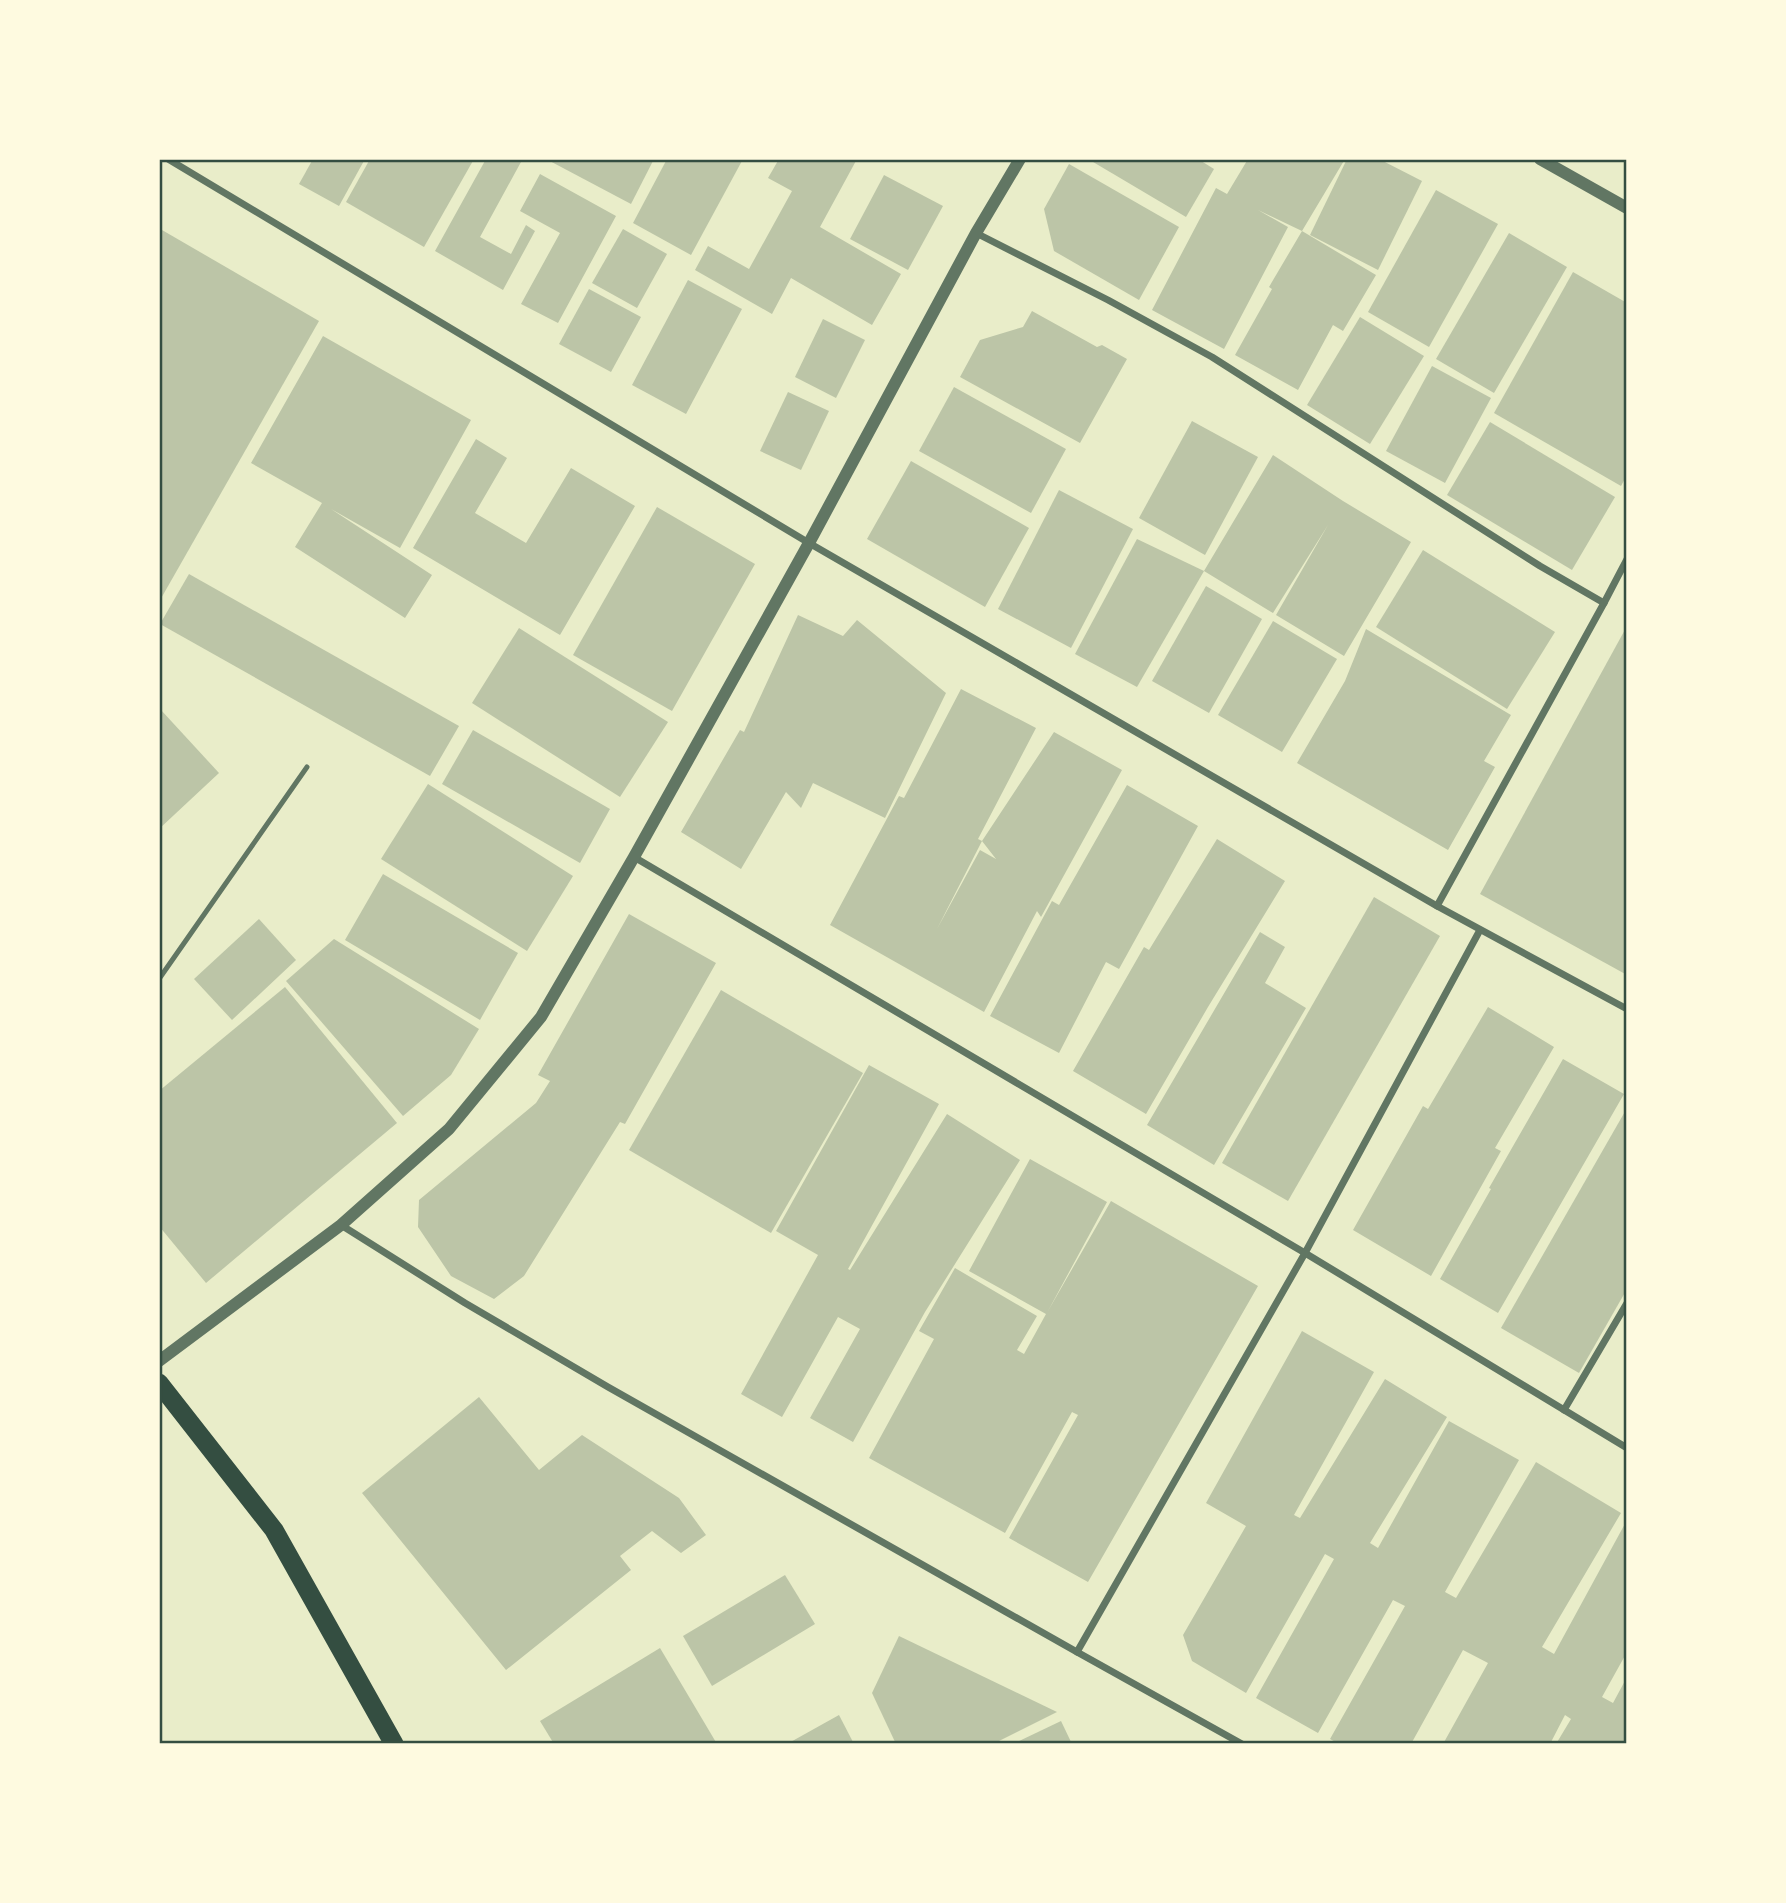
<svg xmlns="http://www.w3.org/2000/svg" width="1786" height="1903" font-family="'PT Sans',sans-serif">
<rect width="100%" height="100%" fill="#e9edc9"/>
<g fill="#bcc5a7">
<path d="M313,159H365L339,206L299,184Z"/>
<path d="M370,159H474L424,247L346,202Z"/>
<path d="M486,159H516L521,162L480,237L511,254L526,225L535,231L503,290L435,251Z"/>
<path d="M546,159H654L631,204Z"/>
<path d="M667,159H743L691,255L633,223Z"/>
<path d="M779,159H857L820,227L901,274L872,325L791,278L772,314L695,270L708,246L749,269L792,191L768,178Z"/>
<path d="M1088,159H1198L1214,169L1186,217Z"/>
<path d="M1248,159H1345L1302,231L1376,275L1343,331L1333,325L1298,390L1235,355L1272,289L1269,287L1302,231L1258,210L1288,227L1224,349L1152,310L1216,188L1227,194Z"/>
<path d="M1347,159H1379L1422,181L1378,270L1310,235Z"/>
<path d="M1069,164L1179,227L1139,300L1054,251L1044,209Z"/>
<path d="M540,174L616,216L558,323L521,304L560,233L520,211Z"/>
<path d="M884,175L943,206L908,270L850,239Z"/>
<path d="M1436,190L1498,224L1429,347L1368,312Z"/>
<path d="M623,229L667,254L637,308L592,283Z"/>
<path d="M162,230L319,321L159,602V231Z"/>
<path d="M1509,233L1567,267L1494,393L1436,359Z"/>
<path d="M1573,272L1627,303V475L1621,486L1494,413Z"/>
<path d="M688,280L742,309L686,414L632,385Z"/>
<path d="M589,289L641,317L611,372L559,344Z"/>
<path d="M1032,311L1097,347L1102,345L1127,359L1080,443L960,377L980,340L1023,327Z"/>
<path d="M1360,317L1424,356L1370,444L1307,405Z"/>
<path d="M823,319L865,340L836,398L795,377Z"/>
<path d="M323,336L471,420L400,548L331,509L432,575L405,618L295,547L322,503L251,463Z"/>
<path d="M1432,366L1491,398L1445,483L1386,451Z"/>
<path d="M954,387L1066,449L1031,513L919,451Z"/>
<path d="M788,392L829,411L801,470L760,451Z"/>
<path d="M1192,421L1258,457L1205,555L1139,518Z"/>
<path d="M1490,422L1615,497L1572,570L1447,495Z"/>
<path d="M476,439L507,458L475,513L526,543L571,468L635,506L560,635L413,548Z"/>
<path d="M1273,455L1343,501L1411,542L1344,656L1276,615L1328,525L1273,613L1204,571Z"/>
<path d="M911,461L1029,528L985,607L867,539Z"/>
<path d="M1059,490L1133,529L1071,648L998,609Z"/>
<path d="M657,507L755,564L672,711L573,655Z"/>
<path d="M1137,539L1204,571L1137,687L1075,654Z"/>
<path d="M1423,550L1555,632L1507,709L1376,627Z"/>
<path d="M189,574L459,726L430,776L160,624Z"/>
<path d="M1206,586L1262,619L1209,713L1152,681Z"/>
<path d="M798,615L843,636L857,620L946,693L885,818L813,783L801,808L786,792L741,869L681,832L740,730L744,732Z"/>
<path d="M1273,621L1337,659L1282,752L1218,715Z"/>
<path d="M1627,626V975L1480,894Z"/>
<path d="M519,628L668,722L620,797L472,703Z"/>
<path d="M1366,629L1511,715L1484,761L1495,767L1448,850L1297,763L1345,681Z"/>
<path d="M961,689L1036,728L978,839L982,841L937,929L980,850L996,859L982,841L1054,732L1122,770L1041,917L1037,911L984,1012L830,925L899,796L904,798Z"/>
<path d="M161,710L219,773L159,829V712Z"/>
<path d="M473,730L610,809L580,863L442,784Z"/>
<path d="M428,784L573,876L527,951L381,859Z"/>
<path d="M1127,785L1198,826L1119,969L1106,962L1059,1053L990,1016L1052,901L1059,905Z"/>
<path d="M1217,839L1285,881L1208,1007L1146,1114L1073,1071L1144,947L1149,950Z"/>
<path d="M383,874L518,953L480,1020L345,940Z"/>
<path d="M1374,897L1440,936L1288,1201L1222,1163Z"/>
<path d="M629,914L716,963L625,1124L620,1122L524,1276L494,1299L451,1276L418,1227L419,1200L536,1103L550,1081L538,1075Z"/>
<path d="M259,919L296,960L232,1020L194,979Z"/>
<path d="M1260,932L1285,947L1265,983L1306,1008L1214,1165L1147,1125Z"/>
<path d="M334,939L479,1029L451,1075L403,1116L286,981Z"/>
<path d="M285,987L397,1123L206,1283L159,1226V1091Z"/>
<path d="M721,990L863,1073L771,1233L629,1150Z"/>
<path d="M1488,1007L1554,1047L1495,1148L1501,1151L1431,1276L1353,1230L1423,1106L1428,1109Z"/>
<path d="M1563,1059L1624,1094L1498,1313L1440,1279L1491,1189L1489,1188Z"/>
<path d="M869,1065L939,1104L848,1269L850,1270L947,1114L1020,1160L925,1312L853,1442L810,1418L860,1329L838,1317L782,1417L741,1394L818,1255L776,1231Z"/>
<path d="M1627,1108V1289L1579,1373L1501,1328Z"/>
<path d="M1030,1159L1107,1202L1048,1311L1111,1201L1258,1286L1088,1582L1009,1538L1078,1415L1072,1412L1005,1533L869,1458L934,1339L919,1331L955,1268L1037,1316L1017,1350L1024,1354L1046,1314L969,1271Z"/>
<path d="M1302,1331L1374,1372L1294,1515L1300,1518L1385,1379L1447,1417L1370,1543L1378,1548L1449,1421L1519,1460L1445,1592L1456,1598L1536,1462L1621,1513L1542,1647L1554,1654L1627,1520V1652L1602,1697L1613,1703L1627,1677V1744H1556L1571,1719L1565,1715L1550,1744H1443L1488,1663L1463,1650L1411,1744H1339L1330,1739L1405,1606L1393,1600L1318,1733L1256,1698L1334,1559L1325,1554L1246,1693L1192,1661L1183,1635L1246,1526L1206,1503Z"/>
<path d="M479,1397L539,1470L582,1435L679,1498L706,1535L681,1553L652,1531L620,1556L631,1570L506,1670L362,1493Z"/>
<path d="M785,1575L815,1624L712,1686L683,1636Z"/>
<path d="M899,1636L1057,1712L993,1744H896L872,1693Z"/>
<path d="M660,1648L717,1744H554L540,1721Z"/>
<path d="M839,1715L854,1744H787Z"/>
<path d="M1061,1721L1072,1744H1013Z"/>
</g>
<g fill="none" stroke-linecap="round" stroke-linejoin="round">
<path stroke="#617663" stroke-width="5" d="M159,979L307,767"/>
<g stroke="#617663" stroke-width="7">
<path d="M168,159L809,543L1437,906L1627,1009"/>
<path d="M976,233L1108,300L1212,357L1540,566L1604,603"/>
<path d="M634,857L1305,1253L1627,1448"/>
<path d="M1437,906L1604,603L1627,559"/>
<path d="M341,1225L465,1303L608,1387L1077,1652L1242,1744"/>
<path d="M1564,1410L1627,1303"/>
<path d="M1077,1652L1305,1253L1480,930"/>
</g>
<g stroke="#617663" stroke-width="12">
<path d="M1540,159L1627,208"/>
<path d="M159,1361L341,1225L449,1129L541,1017L634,857L809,543L976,233L1020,159"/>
</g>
<path stroke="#344e41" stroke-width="19" d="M159,1383L274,1530L394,1744"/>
</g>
<rect width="1786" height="1903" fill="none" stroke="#fefae0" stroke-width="322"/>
<rect x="161" y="161" width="1464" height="1581" fill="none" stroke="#344e41" stroke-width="2.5"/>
</svg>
